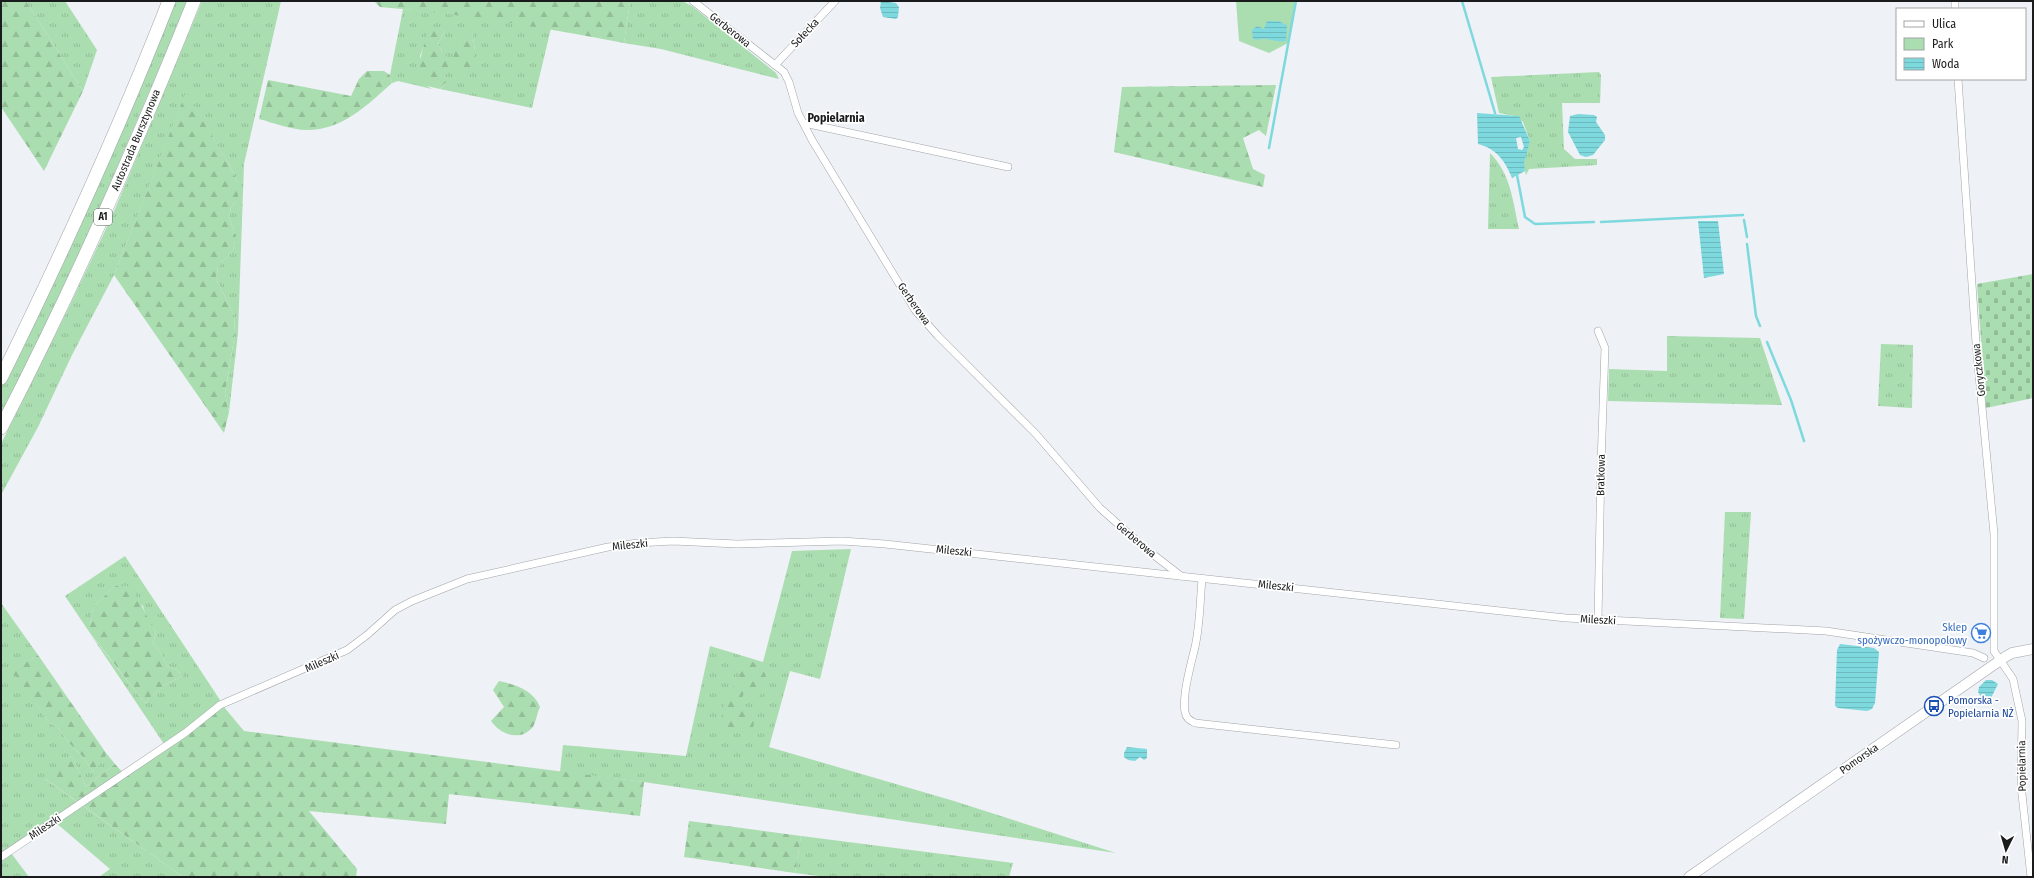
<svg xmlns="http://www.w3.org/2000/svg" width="2034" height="878" font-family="'Fira Sans Condensed',sans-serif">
<defs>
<pattern id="grass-tufts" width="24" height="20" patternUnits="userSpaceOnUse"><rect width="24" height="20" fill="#aaddb0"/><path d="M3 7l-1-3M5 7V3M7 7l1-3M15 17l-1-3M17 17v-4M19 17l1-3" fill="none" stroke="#92bd97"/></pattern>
<pattern id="forest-firs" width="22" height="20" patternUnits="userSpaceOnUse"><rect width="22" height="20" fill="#aaddb0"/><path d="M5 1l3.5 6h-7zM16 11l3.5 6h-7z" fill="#92bd97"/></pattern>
<pattern id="cemetery-stones" width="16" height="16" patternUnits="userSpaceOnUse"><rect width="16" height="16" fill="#aaddb0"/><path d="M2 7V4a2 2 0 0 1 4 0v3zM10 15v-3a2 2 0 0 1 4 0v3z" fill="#92bd97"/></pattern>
<pattern id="water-rules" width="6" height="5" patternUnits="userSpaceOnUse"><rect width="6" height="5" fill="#7ed9de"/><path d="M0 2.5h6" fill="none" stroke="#6cbabe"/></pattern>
</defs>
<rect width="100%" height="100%" fill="#eef1f5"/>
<g fill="url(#grass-tufts)" fill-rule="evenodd">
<path d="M26,1H65L97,50L83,91Z"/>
<path d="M174,1H188L78,259L1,417V388L29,332Z"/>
<path d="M202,1H281L244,164L238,333L229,412L225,394L235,333L234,315L216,279L218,267L233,250L235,241V234L229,217L231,208L235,203L238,183L229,164L186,93L114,275L72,355L38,427L1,495V444L70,305L112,216Z"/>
<path d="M630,1H682L692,6L776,73L779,79L661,49L624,43Z"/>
<path d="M403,9L450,13L551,28L532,108L440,89L445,84L443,70L450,69L438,43L445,31L425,43L420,56L427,86L432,89L398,81L392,83L390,75ZM472,31L475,51L457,49L459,42Z"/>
<path d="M1599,72L1601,75L1600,103H1562L1564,149L1575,159H1597V165L1529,169L1526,175L1523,163L1530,141L1523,122L1515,116L1499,113L1491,77Z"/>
<path d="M1490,153C1511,174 1513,202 1519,229H1488Z"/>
<path d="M1667,336L1760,338L1782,405L1608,401L1609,369L1667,371Z"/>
<path d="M1881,344L1913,345L1912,408L1878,406Z"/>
<path d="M1725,512H1751L1744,619L1720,618Z"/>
<path d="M851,549L820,679L790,671L769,747L954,801L1116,853L644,782L560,772L563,745L686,756L710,646L763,662L792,551Z"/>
<path d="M125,556L220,700L190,726L164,744L91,635L145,703L164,685L183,676L177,670L167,666L161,653L153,644L156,632L147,620L143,606L115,586C96,604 90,606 90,633L65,596Z"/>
<path d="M1,603L38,655L13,671L47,720L59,729L68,742L84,758L93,772L104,758L106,753L115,764L86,787L72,756L45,779L183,877H99L110,869L55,822L11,853L29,877H1Z"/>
<path d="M801,836L1013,863L1009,877H827L795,873Z"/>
</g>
<g fill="url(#forest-firs)">
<path d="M1,1H26L83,91L44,171L1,107Z"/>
<path d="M374,1H630L624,43C543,27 463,14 380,7Z"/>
<path d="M440,27L445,31L438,43L442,52L447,56L451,70H443L448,80L440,89L427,86C413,68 424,48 429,28Z"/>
<path d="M466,29L472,31L475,51L471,66L463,72L455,69L452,60L459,42V31Z"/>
<path d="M367,71H384L390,75L392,83C367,105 343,130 307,130C292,130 274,123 259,119L268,80L351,96L359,79Z"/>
<path d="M1276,85L1266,136L1259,130L1243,138L1253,169L1265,175L1263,187L1114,152L1122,87Z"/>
<path d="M186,92L229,164L238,183V196L235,203L231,208L229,217L235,234V241L233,250L218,267L216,279L234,315L235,333L225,394L229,412L224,433L114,275Z"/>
<path d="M115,586H128C142,600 145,617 156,632L153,644L161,653L167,666L177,670L183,676L164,685L145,703L90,633C90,606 96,604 115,586Z"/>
<path d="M38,655L106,753L105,758L93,772L84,758L68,742L59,729L47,720L12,671Z"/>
<path d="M741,657C764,665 776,678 757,699L744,692L739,710L744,711L751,710L755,713L753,729L748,734L734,728L719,727L727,694L740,679Z"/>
<path d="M499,681C516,685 533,690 540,707C537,712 536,724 532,728C519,742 500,734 491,721L504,707L493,690Z"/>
<path d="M224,707L244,731L644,782L640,816L449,794L446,824L309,811L357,869L356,877H183L44,778L72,756L86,787L115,764L125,775Z"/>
<path d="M689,821L801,836L795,873L684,857Z"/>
</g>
<path fill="url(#cemetery-stones)" d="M2033,274V398L1986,408L1977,284Z"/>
<path fill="#aaddb0" d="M1236,1H1296L1288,43L1269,53L1239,41Z"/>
<g fill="url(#water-rules)" fill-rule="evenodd">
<path d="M881,1L896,3L899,7L898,17L896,19L883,17L880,8Z"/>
<path d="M1267,21H1278L1287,25L1286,41C1278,42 1273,40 1266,39C1261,38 1258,41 1253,39L1252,30L1257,26L1264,29Z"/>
<path d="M1477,113L1519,116L1530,141L1524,163L1525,171L1512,178C1505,161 1497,149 1478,144ZM1521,137L1524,147L1522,150L1518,149L1516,138Z"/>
<path d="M1578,114L1594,115L1597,117L1596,122L1605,135V140L1593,155L1586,157L1580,155L1568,132L1570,116Z"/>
<path d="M1698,221H1718L1724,274L1704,278Z"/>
<path d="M1840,644L1874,648L1879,652L1875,703L1872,709L1867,711L1838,708L1835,706L1837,650Z"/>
<path d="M1986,680H1992L1998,684L1991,698H1982L1978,692L1979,687Z"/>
<path d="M1127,747L1147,749V758L1144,760L1140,757L1135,761L1128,760L1124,757V753Z"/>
</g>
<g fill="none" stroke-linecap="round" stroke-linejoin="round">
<g stroke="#7ed9de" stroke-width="2.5">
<path d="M1462,1L1495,113"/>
<path d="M1269,148L1296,1"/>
<path d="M1517,175L1525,217L1535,224L1594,222"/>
<path d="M1744,220L1747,237"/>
<path d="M1601,222L1743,215"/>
<path d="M1747,244L1756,316L1760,326"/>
<path d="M1767,342L1791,400L1804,441"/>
</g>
<g stroke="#a1a4a7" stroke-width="8">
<g id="street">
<path d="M693,1L784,72L789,82L798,113L812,140L915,310L938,336L1036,434L1100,508L1146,549L1181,576"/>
<path d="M1955,1V9"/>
<path d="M775,65L835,1"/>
<path d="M1958,79L1976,343L1994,534V651L2013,679L2022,721L2021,785L2031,877"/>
<path d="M804,123L1008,167"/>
<path d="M1598,331L1605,348L1601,464L1598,620"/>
<path d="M1202,579C1200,601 1200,625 1195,647C1191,664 1182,695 1185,712C1186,718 1189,720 1195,723L1396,745"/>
<path d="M1,857L185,733L220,705L347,650L367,635L395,610L412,601L467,579L608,547L638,543L673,541L737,544L842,541L885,544L1566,618L1826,631L1973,653L1984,658"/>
</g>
</g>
<g stroke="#a1a4a7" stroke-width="11">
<path id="secondary" d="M1689,877L2005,657L2012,653L2033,649"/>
</g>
<g stroke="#a1a4a7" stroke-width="14">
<g id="highway">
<path d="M1,378C62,254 119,129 169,1"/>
<path d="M1,428C73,289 136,146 194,1"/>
</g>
</g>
<use href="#street" stroke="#fff" stroke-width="7"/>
<use href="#secondary" stroke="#fff" stroke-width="10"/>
<use href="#highway" stroke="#fff" stroke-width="13"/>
</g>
<defs>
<g id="supermarket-ring" transform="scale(1)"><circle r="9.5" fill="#fff" stroke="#3f7fe0" stroke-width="1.5"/><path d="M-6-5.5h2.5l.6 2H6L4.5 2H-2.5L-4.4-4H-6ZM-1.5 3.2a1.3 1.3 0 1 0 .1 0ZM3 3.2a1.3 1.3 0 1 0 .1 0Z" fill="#3f7fe0"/></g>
<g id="bus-ring" transform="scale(1)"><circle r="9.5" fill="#fff" stroke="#1a4fb4" stroke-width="1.5"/><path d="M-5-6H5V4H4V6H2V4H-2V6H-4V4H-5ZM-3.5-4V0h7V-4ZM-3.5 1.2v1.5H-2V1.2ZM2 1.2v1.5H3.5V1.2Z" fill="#1a4fb4"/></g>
</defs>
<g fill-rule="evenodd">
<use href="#supermarket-ring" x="1981" y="633"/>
<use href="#bus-ring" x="1934" y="706"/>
</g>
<g text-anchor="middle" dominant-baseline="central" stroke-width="3.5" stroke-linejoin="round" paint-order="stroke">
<rect fill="#fff" stroke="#5f5f60" stroke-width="1" x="94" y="209" width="18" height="16" rx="3"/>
<g font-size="10" font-weight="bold" fill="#1a1b1c">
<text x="103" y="217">A1</text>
</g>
<g font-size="11" fill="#1a1b1c" stroke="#fff">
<text transform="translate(730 30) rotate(38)">Gerberowa</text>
<text transform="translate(805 33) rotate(-47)">Sołecka</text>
<text transform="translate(136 140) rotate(-67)">Autostrada Bursztynowa</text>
<text transform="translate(914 304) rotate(55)">Gerberowa</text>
<text transform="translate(1979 370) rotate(-96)">Goryczkowa</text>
<text transform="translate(1601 475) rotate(-89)">Bratkowa</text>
<text transform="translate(1136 540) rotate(40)">Gerberowa</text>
<text transform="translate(630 545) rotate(-6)">Mileszki</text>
<text transform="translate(954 551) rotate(6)">Mileszki</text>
<text transform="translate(1276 586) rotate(6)">Mileszki</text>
<text transform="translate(1598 620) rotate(3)">Mileszki</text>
<text transform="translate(322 662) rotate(-24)">Mileszki</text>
<text transform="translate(1859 759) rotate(-35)">Pomorska</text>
<text transform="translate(2022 766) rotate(-91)">Popielarnia</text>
<text transform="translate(45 827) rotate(-34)">Mileszki</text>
</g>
<g font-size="11" fill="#366cbe" stroke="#fff" text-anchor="end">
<text x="1967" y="627">Sklep<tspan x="1967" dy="13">spożywczo-monopolowy</tspan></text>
</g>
<g font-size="11" fill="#164399" stroke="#fff" text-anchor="start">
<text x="1948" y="700">Pomorska -<tspan x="1948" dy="13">Popielarnia NŻ</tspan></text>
</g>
<g font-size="12" font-weight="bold" fill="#1a1b1c" stroke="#fff">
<text x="836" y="118">Popielarnia</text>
</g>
</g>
<rect width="2034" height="878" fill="none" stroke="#1a1b1c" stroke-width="4"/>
<rect x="1896" y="8" width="130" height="72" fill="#ffffff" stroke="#a3a4a4"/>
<rect x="1904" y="21" width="20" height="6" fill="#ffffff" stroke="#a3a4a4"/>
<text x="1932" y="28" font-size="12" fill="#1a1b1c">Ulica</text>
<rect x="1904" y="38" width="20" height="12" fill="#aaddb0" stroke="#a3a4a4"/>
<text x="1932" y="48" font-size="12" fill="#1a1b1c">Park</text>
<rect x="1904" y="58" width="20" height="12" fill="url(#water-rules)" stroke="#a3a4a4"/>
<text x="1932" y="68" font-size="12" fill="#1a1b1c">Woda</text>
<g transform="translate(2006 850) rotate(185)" stroke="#ffffff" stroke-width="3" paint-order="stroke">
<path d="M0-3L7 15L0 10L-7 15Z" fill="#1a1b1c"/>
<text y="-6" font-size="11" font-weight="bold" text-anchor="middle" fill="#1a1b1c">N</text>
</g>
</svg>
